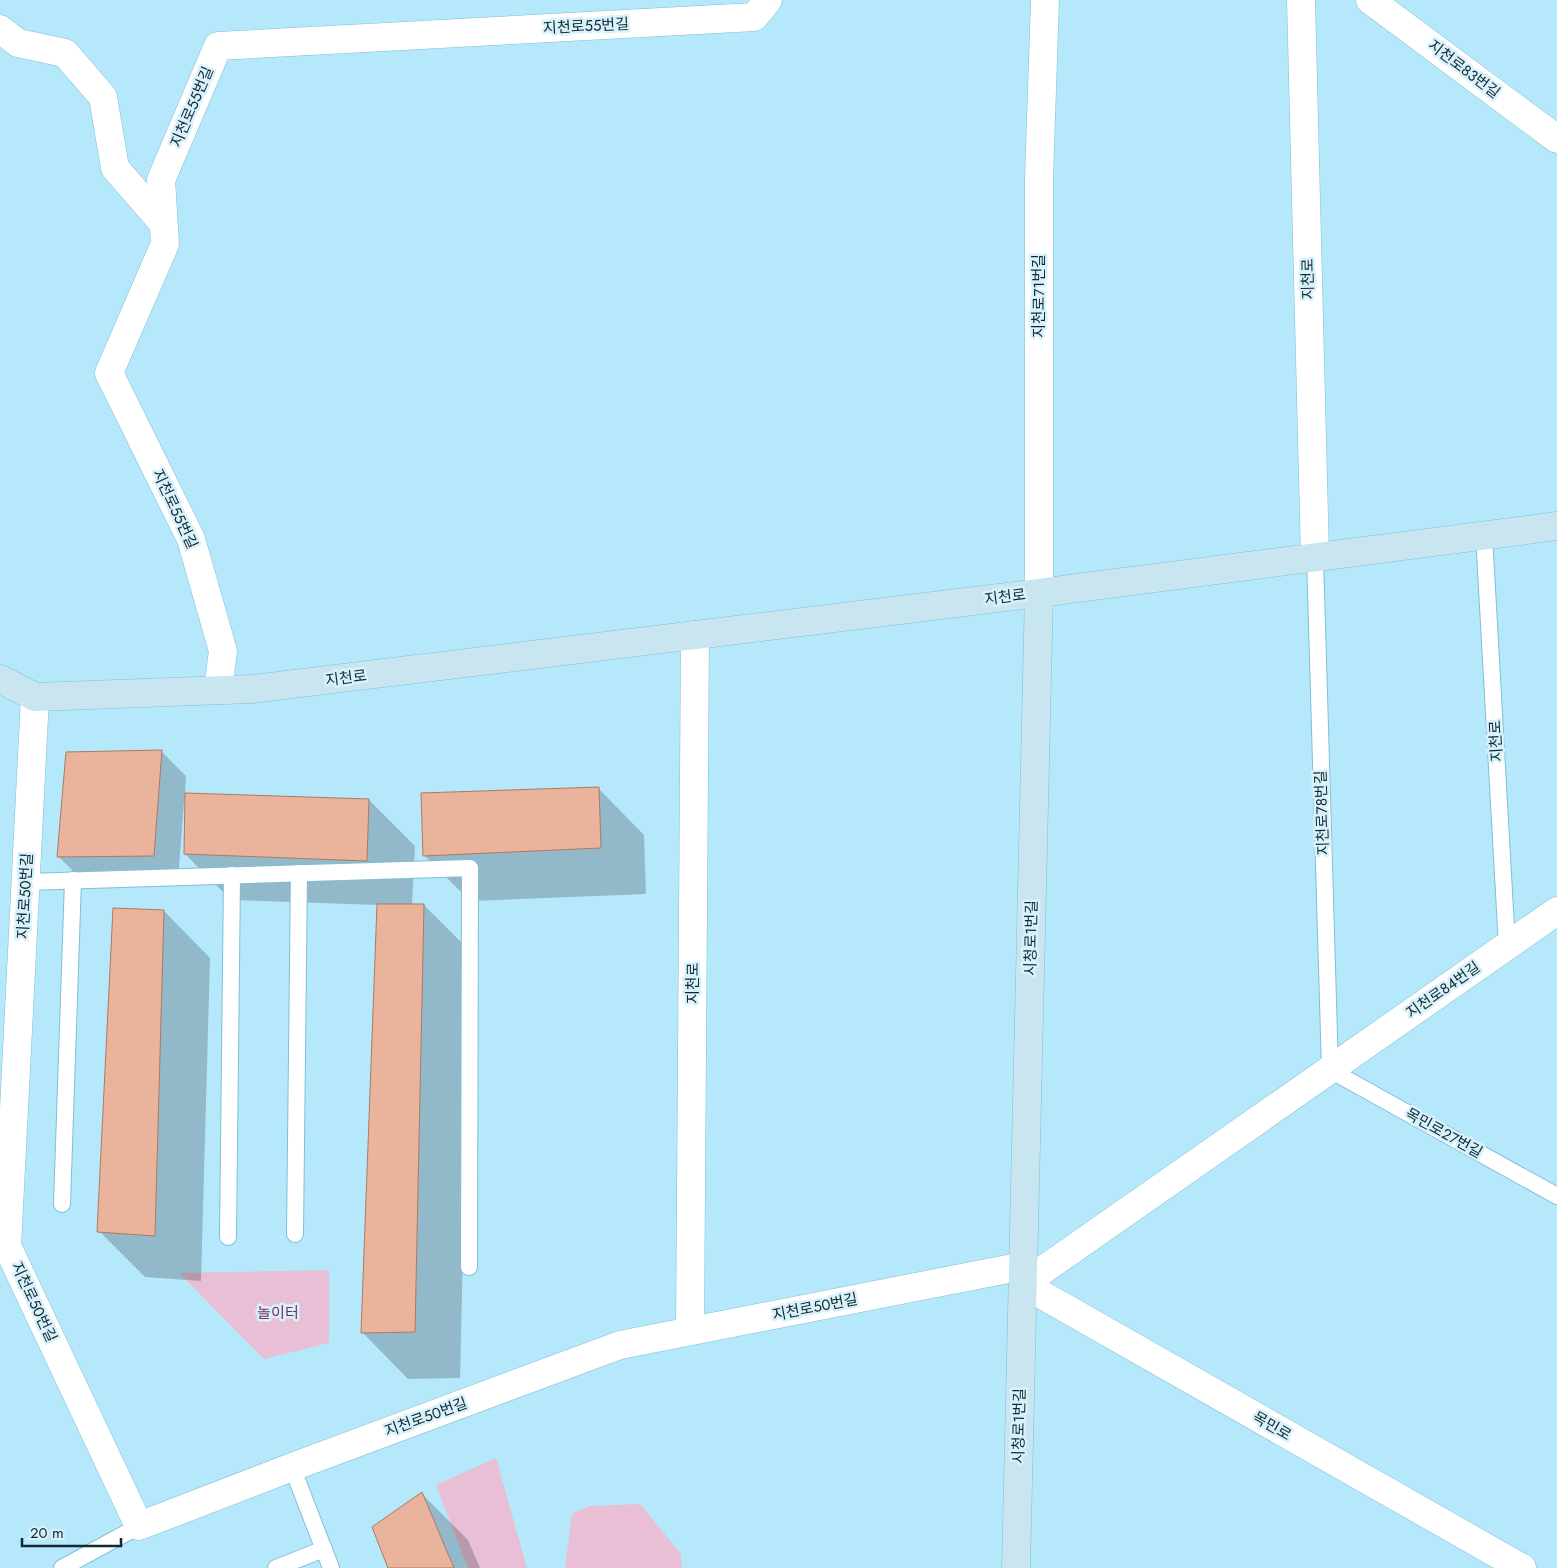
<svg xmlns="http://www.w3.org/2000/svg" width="1557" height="1568" font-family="Jost,'Noto Sans KR',sans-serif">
<rect width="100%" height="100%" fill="#b6e8fc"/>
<g fill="#e8bfd5">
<path d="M329,1270V1343L264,1359L179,1273Z"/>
<path d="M496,1458L527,1568H468L436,1485Z"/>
<path d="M640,1504L681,1554L682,1568H565L572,1514L589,1506Z"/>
</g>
<g fill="#0003">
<path d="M161,751L186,776L185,794L369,800L415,846L412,905H424L470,951L460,1378L408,1379L362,1332L379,905L231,900L185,854L186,802H184L178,880L83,881L58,856Z"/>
<path d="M598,788L644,835L646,894L470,901L424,855Z"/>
<path d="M164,911L210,958L201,1281L145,1277L99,1231Z"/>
<path d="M422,1494L468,1540L480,1568H390Z"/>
</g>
<g fill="#eab39b" stroke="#ad7963">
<path d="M162,750L154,856L57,857L66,752Z"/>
<path d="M599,787L601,848L423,856L421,793Z"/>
<path d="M185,793L369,799L367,861L184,854Z"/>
<path d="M377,904H424L415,1332L361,1333Z"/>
<path d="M113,908L164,910L155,1236L97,1232Z"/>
<path d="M422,1492L454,1568H388L372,1527Z"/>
</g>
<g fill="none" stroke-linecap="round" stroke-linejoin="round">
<g stroke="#80bfd7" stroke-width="18">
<g id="lane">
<path d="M1484,535L1507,946"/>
<path d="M1315,557L1330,1070L1557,1196"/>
<path d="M26,882L470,868L469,1267"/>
<path d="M62,1204L73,880"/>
<path d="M295,1234L299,873"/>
<path d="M228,1237L232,875"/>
<path d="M292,1467L331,1568"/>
<path d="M62,1568L139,1526"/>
<path d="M276,1568L324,1549"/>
</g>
</g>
<g stroke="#80bfd7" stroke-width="29">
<g id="street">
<path d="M1301,0L1315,557"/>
<path d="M1370,0L1557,139"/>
<path d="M0,29L18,43L65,53L103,97L115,168L163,223"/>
<path d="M1039,593V178L1045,0"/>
<path d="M218,690L223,651L191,539L109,373L165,244L161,180L218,46L754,17L768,0"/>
<path d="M7,1246L35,697"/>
<path d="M0,1247L7,1246L139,1526L292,1467L620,1345L1023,1266"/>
<path d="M690,1331L695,635"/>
<path d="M1522,1568L1023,1284L1557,911"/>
</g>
</g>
<g stroke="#80bfd7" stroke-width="29">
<g id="secondary">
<path d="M0,679L35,697L252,689L1039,593L1557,526"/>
<path d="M1016,1568L1039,593"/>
</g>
</g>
<use href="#lane" stroke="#fff" stroke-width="16"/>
<use href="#street" stroke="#fff" stroke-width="28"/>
<use href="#secondary" stroke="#c9e6f0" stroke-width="28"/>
</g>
<g text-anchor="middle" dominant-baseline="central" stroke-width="5" stroke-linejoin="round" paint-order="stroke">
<g font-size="15" fill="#102a34" stroke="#d8f1fb">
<text transform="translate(586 26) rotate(-3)">지천로55번길</text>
<text transform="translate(1464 69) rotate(37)">지천로83번길</text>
<text transform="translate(192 107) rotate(-67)">지천로55번길</text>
<text transform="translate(1308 279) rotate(-91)">지천로</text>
<text transform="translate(1039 296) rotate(-90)">지천로71번길</text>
<text transform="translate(175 509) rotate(65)">지천로55번길</text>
<text transform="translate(1005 597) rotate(-7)">지천로</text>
<text transform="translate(346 678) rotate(-7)">지천로</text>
<text transform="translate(1496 741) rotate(-93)">지천로</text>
<text transform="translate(1322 813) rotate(-92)">지천로78번길</text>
<text transform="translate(25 896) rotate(-87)">지천로50번길</text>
<text transform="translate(1031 938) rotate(-89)">시청로1번길</text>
<text transform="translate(693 983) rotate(-90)">지천로</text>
<text transform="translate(1443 990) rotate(-35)">지천로84번길</text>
<text transform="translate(1444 1133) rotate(29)">목민로27번길</text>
<text transform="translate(34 1302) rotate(65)">지천로50번길</text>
<text transform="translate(815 1307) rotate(-11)">지천로50번길</text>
<text transform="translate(426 1417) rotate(-20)">지천로50번길</text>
<text transform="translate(1019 1426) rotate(-89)">시청로1번길</text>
<text transform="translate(1272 1426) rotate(30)">목민로</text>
</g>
<g font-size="15" fill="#77305d" stroke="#d8f1fb">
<text x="278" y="1313">놀이터</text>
</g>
</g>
<path d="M22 1538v8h99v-8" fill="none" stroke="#102a34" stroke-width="2.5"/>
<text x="30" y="1538" font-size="15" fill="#102a34" stroke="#d8f1fb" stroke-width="4" paint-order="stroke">20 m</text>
</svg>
